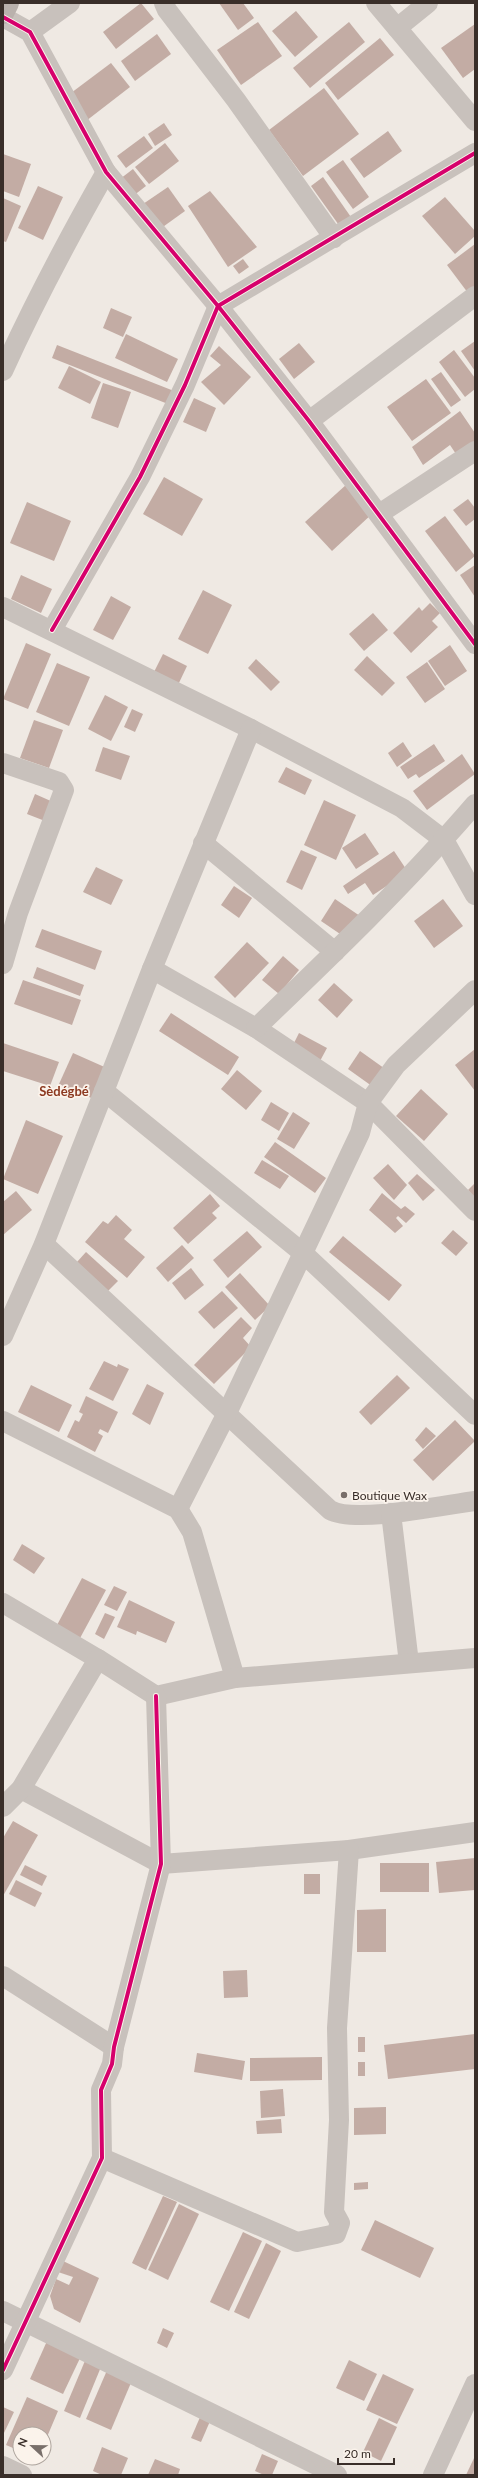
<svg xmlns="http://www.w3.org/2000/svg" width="478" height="2478" font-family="Lato,sans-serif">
<rect width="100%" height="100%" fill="#efe9e3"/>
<g fill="#c3aca4">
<path d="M141,3L154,19L116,49L103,32Z"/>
<path d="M219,3H243L254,18L238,30Z"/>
<path d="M296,11L318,37L295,57L272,31Z"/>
<path d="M258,22L282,56L241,85L217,50Z"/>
<path d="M349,22L365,42L310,88L293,68Z"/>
<path d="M475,24V69L463,78L441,48Z"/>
<path d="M157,34L171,54L135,81L121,61Z"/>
<path d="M380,38L394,55L338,100L325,83Z"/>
<path d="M111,63L130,87L86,121L67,96Z"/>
<path d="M324,88L359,134L303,176L269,130Z"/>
<path d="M164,123L172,135L155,146L148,134Z"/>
<path d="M388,131L402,151L364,178L350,159Z"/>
<path d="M144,136L153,148L126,168L117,156Z"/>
<path d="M165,143L179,161L149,184L135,167Z"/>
<path d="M3,154L31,164L19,197L3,191Z"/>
<path d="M343,160L369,197L353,209L326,172Z"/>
<path d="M133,169L146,186L133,196L120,179Z"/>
<path d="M323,177L353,220L341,228L311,186Z"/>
<path d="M38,186L63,197L43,240L18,228Z"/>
<path d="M168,187L185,211L160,229L143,204Z"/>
<path d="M210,191L257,247L228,267L188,206Z"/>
<path d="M445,197L475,231V236L455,254L422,216Z"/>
<path d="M3,198L21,206L6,242L3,241Z"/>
<path d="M475,244V288L468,293L447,265Z"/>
<path d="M243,259L249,267L239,274L233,266Z"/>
<path d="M111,308L132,317L123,337L103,328Z"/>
<path d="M126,334L178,359L167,382L115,358Z"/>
<path d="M475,341V371L461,351Z"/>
<path d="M299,343L315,362L294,379L279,359Z"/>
<path d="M57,345L174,391L168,404L52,358Z"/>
<path d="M219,346L251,377L224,405L201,382L221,365L210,356Z"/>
<path d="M454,350L475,378V389L465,397L439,362Z"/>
<path d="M69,366L101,382L90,404L58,388Z"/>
<path d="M441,372L461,400L451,407L431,379Z"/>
<path d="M426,379L451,413L412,441L387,407Z"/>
<path d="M103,383L131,392L118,428L91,418Z"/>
<path d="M194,398L216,408L206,432L183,422Z"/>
<path d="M460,411L475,433V441L456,454L450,445L423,465L412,447Z"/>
<path d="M164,477L203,499L182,536L143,514Z"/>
<path d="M347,484L373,513L332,551L305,522Z"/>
<path d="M468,499L475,508V519L466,526L453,510Z"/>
<path d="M27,502L71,521L54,561L10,543Z"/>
<path d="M445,516L475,556L456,572L425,531Z"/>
<path d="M475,565V597L460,575Z"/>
<path d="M21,575L52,589L41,613L11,599Z"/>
<path d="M203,590L232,605L208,654L178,639Z"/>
<path d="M111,596L131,607L113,640L93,630Z"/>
<path d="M430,603L440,613L432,621L438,627L411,653L393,633L419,607L422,611Z"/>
<path d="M373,613L388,630L364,651L349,634Z"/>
<path d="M26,643L51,654L28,709L3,699Z"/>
<path d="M450,645L467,671L445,686L428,661Z"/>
<path d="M163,654L187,666L177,687L153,674Z"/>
<path d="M367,656L395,683L382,696L354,670Z"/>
<path d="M256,659L280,682L271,691L248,668Z"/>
<path d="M427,662L445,689L425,703L406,677Z"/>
<path d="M57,663L90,677L69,726L36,712Z"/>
<path d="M105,695L128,707L111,741L88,729Z"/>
<path d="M132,709L143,714L135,732L124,727Z"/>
<path d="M34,720L63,730L49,768L20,758Z"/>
<path d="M403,742L412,756L397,767L388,753Z"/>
<path d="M434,744L445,761L419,778L416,774L408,779L400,767Z"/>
<path d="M103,747L130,756L121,780L95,771Z"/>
<path d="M462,754L475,774L427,810L413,791Z"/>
<path d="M286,767L312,780L305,795L278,782Z"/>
<path d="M35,794L53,802L45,821L27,814Z"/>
<path d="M324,800L356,815L336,860L304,845Z"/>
<path d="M365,833L379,854L356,869L342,848Z"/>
<path d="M301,850L317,857L302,890L286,882Z"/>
<path d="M394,851L408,872L373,895L365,883L348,894L343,886Z"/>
<path d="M96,867L123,880L111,905L83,892Z"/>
<path d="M234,886L252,898L239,918L221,905Z"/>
<path d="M335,899L360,916L346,938L321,921Z"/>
<path d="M443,899L463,926L434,948L414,921Z"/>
<path d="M42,929L102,951L95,970L35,947Z"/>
<path d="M247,942L269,963L235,998L214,977Z"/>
<path d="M283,956L299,970L279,994L262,980Z"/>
<path d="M37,967L84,985L80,996L33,978Z"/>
<path d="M23,980L81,1000L72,1025L14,1004Z"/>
<path d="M334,983L353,1000L337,1018L318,1000Z"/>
<path d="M171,1013L239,1057L228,1075L159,1031Z"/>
<path d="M299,1033L327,1048L320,1061L292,1047Z"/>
<path d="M3,1043L59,1062L50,1086L3,1071Z"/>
<path d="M475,1049V1091L455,1065Z"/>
<path d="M360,1051L388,1071L376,1089L348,1069Z"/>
<path d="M73,1053L109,1069L96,1100L59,1084Z"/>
<path d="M237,1070L262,1091L246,1110L221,1089Z"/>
<path d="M421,1089L448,1114L424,1141L396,1116Z"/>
<path d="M271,1102L289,1113L279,1131L261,1120Z"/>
<path d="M293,1112L310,1123L294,1149L277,1139Z"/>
<path d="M26,1120L63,1136L38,1194L3,1179Z"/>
<path d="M275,1142L326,1178L315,1193L264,1157Z"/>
<path d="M262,1160L289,1176L280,1189L254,1173Z"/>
<path d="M388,1164L407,1185L394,1200L373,1178Z"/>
<path d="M417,1174L435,1190L423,1201L408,1183Z"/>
<path d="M475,1183V1198L468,1190Z"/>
<path d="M16,1191L32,1210L3,1235V1202Z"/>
<path d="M382,1193L401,1209L405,1206L415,1214L406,1223L398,1216L396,1218L403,1226L395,1233L369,1210Z"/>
<path d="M210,1194L220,1206L212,1213L217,1218L188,1244L173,1228Z"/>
<path d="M116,1215L132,1230L124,1239L145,1257L127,1278L85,1242L103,1221L108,1224Z"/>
<path d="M453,1230L468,1243L456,1256L441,1243Z"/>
<path d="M247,1231L262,1247L228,1278L213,1260Z"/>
<path d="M343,1236L402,1285L389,1301L329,1252Z"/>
<path d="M182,1245L194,1258L168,1282L156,1268Z"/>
<path d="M86,1252L118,1281L108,1291L77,1262Z"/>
<path d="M191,1268L204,1285L185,1300L172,1283Z"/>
<path d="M240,1273L270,1306L255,1320L225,1287Z"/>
<path d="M222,1291L238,1308L214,1329L198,1312Z"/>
<path d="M241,1317L252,1328L243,1338L251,1347L214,1384L194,1365Z"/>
<path d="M104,1361L117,1367L118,1364L129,1369L113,1401L89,1389Z"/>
<path d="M397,1375L410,1388L371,1425L359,1412Z"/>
<path d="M147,1384L164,1393L150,1425L132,1414Z"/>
<path d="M31,1385L72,1405L59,1432L18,1412Z"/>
<path d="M86,1396L118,1412L108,1433L100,1429L98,1433L103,1436L95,1452L67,1437L75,1420L79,1422L83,1414L79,1412Z"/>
<path d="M455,1420L475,1441L433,1481L413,1460Z"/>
<path d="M426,1427L436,1436L423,1449L415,1440Z"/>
<path d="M22,1544L45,1558L34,1574L13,1560Z"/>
<path d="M82,1578L106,1590L79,1640L56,1627Z"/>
<path d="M114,1586L127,1592L117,1611L104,1605Z"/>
<path d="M129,1600L175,1622L166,1643L137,1631L136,1635L117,1627Z"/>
<path d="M105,1613L115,1617L104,1639L95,1634Z"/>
<path d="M13,1821L38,1835L3,1896V1838Z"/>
<path d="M475,1858V1890L439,1893L436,1862Z"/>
<rect x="380" y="1863" width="49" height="29"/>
<path d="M25,1865L47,1876L42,1886L20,1875Z"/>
<rect x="304" y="1874" width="16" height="20"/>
<path d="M16,1880L42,1893L35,1907L9,1894Z"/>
<path d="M386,1909V1952H357V1910Z"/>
<path d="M247,1970L248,1997L224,1998L223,1971Z"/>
<path d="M475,2034V2069L388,2079L384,2045Z"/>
<rect x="358" y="2037" width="7" height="15"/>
<path d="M197,2053L245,2061L242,2080L194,2072Z"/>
<path d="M322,2057V2080L250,2081V2058Z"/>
<rect x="358" y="2062" width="7" height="14"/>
<path d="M283,2089L285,2116L261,2118L260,2091Z"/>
<path d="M386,2107V2134L354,2135V2108Z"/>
<path d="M281,2119L282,2133L257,2134L256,2121Z"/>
<path d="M368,2182V2189L354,2190V2183Z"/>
<path d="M163,2196L177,2202L146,2270L132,2263Z"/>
<path d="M179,2204L199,2214L168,2280L148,2270Z"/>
<path d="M375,2220L434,2248L420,2278L361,2250Z"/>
<path d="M243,2232L262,2241L229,2311L210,2302Z"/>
<path d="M266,2243L281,2251L249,2319L234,2312Z"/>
<path d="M63,2261L99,2278L80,2323L54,2309L50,2296L56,2279L69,2285L73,2277L58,2272Z"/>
<path d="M163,2328L174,2333L167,2348L157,2343Z"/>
<path d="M47,2341L81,2356L63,2394L30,2379Z"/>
<path d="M87,2356L103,2362L80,2418L64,2411Z"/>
<path d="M349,2360L377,2374L364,2401L336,2388Z"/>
<path d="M108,2368L133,2378L111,2430L86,2419Z"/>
<path d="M383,2374L414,2389L397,2424L366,2410Z"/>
<path d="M27,2397L58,2411L44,2444V2434H20V2451L6,2445Z"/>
<path d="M3,2407L14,2412L3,2435Z"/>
<path d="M201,2415L211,2419L201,2442L191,2438Z"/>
<path d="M379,2418L397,2427L381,2461L363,2452Z"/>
<path d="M102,2447L128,2458L121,2475H102L93,2471Z"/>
<path d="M262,2454L278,2461L272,2475H264L255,2471Z"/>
<path d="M475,2456V2475H466Z"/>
<path d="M155,2459L180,2469L178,2475H148Z"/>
</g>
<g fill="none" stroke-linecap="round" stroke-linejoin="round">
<g stroke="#c8c1bc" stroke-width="20">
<path d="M164,3L167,10L236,100L334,238"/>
<path d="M376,3L475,121"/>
<path d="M3,17L30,32L106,172L218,306L309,421L475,644"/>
<path d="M397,28L428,3"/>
<path d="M30,32L70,3"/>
<path d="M3,371C34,303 69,237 106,172"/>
<path d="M309,421L475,296"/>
<path d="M379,514L475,451"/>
<path d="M3,607L251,729L402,808L444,840L475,895"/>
<path d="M52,630L140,477L185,385L218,306L475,153"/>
<path d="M3,763L59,782L64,790L18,913L3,964"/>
<path d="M203,843L335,952"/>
<path d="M152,969L256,1028L368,1103L475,1211"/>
<path d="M256,1028C331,956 407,883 475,804"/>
<path d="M104,1091L303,1253L475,1415"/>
<path d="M44,1244L330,1510C355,1524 444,1505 475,1501"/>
<path d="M3,1336L44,1244L152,969L251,729"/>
<path d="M3,1421L178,1509L192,1532L235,1678"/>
<path d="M178,1509L227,1413L360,1133L368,1103L396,1065L475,990"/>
<path d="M391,1513L409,1663"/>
<path d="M3,1603L98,1659L156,1696L235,1678L475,1658"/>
<path d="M21,1789L161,1864L349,1850L475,1832"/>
<path d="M3,1807L21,1789L98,1659"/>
<path d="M3,1976L114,2047"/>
<path d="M102,2158L297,2242L336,2234L340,2223L334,2212L339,2120L337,2028L349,1850"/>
<path d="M3,2311L337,2475"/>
<path d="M3,2370L102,2158L101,2090L112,2064L114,2047L161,1864L156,1696"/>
<path d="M3,2466L22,2475"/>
<path d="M433,2475L475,2384"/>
</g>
<path stroke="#b9b1ac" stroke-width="22" d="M3,13L8,3"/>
<g stroke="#fbf3eb" stroke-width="6">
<g id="cycleway">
<path d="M3,17L30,32L106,172L218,306L309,421L475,644"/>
<path d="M52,630L140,477L185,385L218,306L475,153"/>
<path d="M3,2370L102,2158L101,2090L112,2064L114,2047L161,1864L156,1696"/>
</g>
</g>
<use href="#cycleway" stroke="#d6006c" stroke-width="4"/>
</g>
<circle fill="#796f6a" stroke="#fbf3eb" stroke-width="1.5" cx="344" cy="1495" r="4"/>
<g text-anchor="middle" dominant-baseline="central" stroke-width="3.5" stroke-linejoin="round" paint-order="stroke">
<g font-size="12" fill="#392e29" stroke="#fbf3eb" text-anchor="start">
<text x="352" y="1495">Boutique Wax</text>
</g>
<g font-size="13" font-weight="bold" fill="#8c381f" stroke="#fbf3eb">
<text x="64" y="1091">Sèdégbé</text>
</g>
</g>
<rect width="478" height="2478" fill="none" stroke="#392e29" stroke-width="8"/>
<g transform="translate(32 2446) rotate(292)"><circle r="19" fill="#fbf3eb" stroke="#ada49d"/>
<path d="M0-3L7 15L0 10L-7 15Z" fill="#796f6a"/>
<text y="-6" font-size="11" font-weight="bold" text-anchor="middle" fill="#392e29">N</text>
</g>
<path d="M338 2458v6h56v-6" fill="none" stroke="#392e29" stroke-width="2"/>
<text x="344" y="2458" font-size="12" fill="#392e29" stroke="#fbf3eb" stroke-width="3" paint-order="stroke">20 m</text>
</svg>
